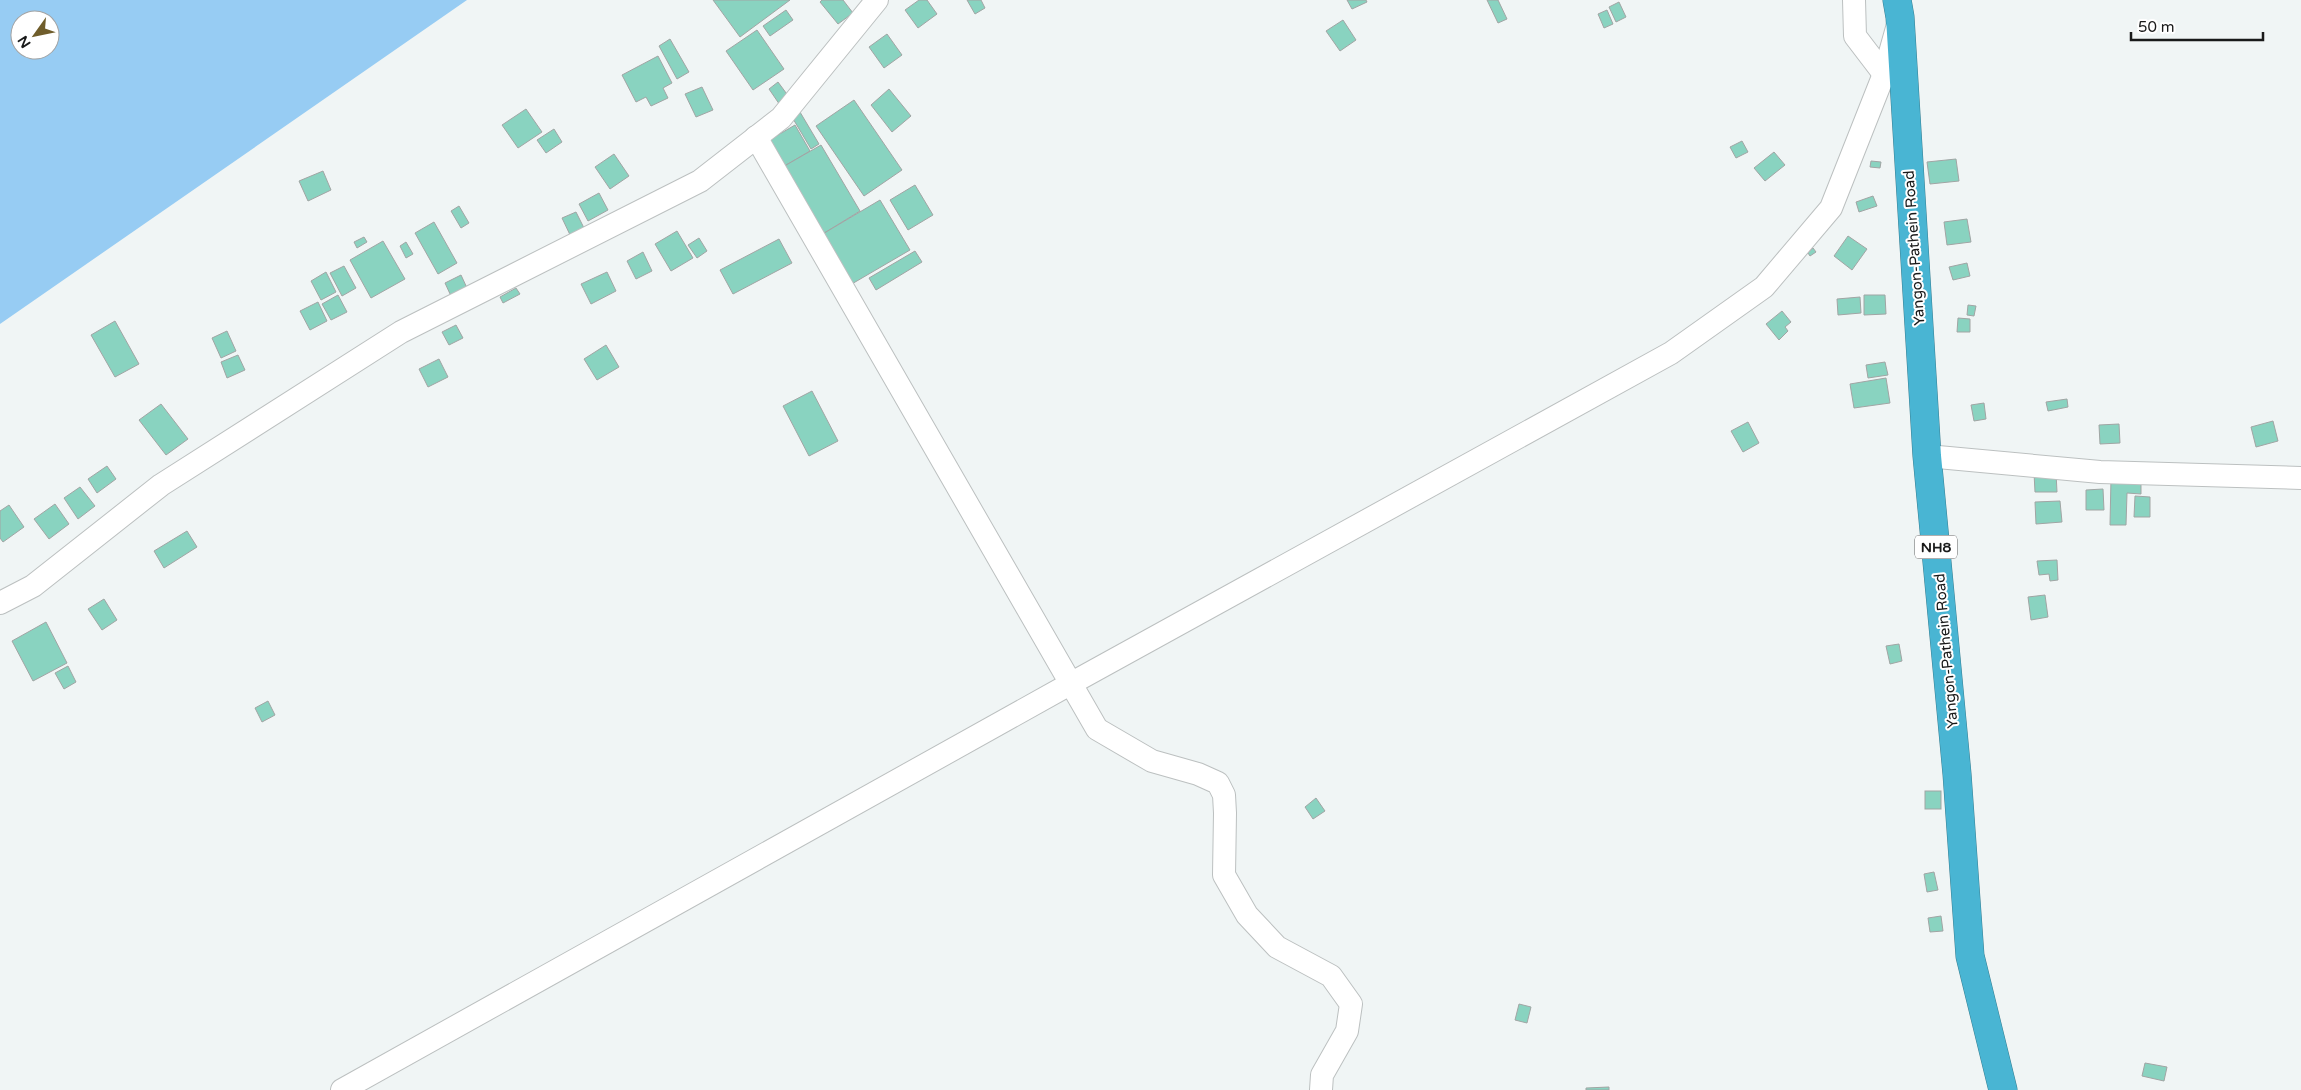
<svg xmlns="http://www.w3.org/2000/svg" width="2301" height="1090" font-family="'Varela Round',sans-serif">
<rect width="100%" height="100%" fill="#f0f5f5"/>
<path fill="#97ccf3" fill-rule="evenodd" d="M0,0H467L0,324ZM20,20H50V50H20Z"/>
<g fill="#89d3c0" stroke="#a1a5a4">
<path d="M713,0H790L740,37Z"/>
<path d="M822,0H843L853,13L838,24L820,2Z"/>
<path d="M919,0H927L937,14L918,28L905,10Z"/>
<path d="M967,0H981L985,8L975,14Z"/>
<path d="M1347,0H1366L1367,2L1352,9Z"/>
<path d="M1487,0H1498L1507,19L1498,23Z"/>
<path d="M1619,2L1626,17L1616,22L1609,7Z"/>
<path d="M786,10L793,20L770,36L763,26Z"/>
<path d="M1607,10L1613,24L1604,28L1598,14Z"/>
<path d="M1343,20L1356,40L1340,51L1326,31Z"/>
<path d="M757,30L784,69L753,90L726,51Z"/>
<path d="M887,34L902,55L884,68L869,47Z"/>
<path d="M670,39L689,72L677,79L659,46Z"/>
<path d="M658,56L672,83L663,88L668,98L651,106L646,97L636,102L622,75Z"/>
<path d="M778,82L792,101L782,108L769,89Z"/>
<path d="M702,87L713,110L696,117L685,94Z"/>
<path d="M889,89L911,116L892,132L871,105Z"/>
<path d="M854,100L902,170L864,196L816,126Z"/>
<path d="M797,107L819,144L811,149L789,112Z"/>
<path d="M526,109L542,132L518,148L502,125Z"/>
<path d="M795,125L810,151L781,168L766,142Z"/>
<path d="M554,129L562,142L546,153L537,140Z"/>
<path d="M1742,141L1748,152L1736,158L1730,147Z"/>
<path d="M821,145L860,211L821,235L781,168Z"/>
<path d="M1774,152L1785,165L1765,181L1754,168Z"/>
<path d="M614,154L629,176L610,189L595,167Z"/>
<path d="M1956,159L1959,181L1930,184L1927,162Z"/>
<path d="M1871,161L1881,162L1880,168L1870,167Z"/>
<path d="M323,171L331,190L308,201L299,181Z"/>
<path d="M915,185L933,215L908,230L890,200Z"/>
<path d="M599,193L608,210L588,221L579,204Z"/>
<path d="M1873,196L1877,206L1859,212L1856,202Z"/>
<path d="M880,200L910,250L850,285L821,235Z"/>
<path d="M459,206L469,223L461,228L451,211Z"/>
<path d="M576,212L586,232L572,239L562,218Z"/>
<path d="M1967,219L1971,242L1947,245L1944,222Z"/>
<path d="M434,222L457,263L438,274L415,233Z"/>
<path d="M677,231L693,258L671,271L655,244Z"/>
<path d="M1848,236L1867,249L1852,270L1834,256Z"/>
<path d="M364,237L367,242L357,248L354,242Z"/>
<path d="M699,238L707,251L697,258L688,245Z"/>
<path d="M779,239L792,263L733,294L720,270Z"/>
<path d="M383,241L405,279L371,298L350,260Z"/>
<path d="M406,242L413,254L406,258L400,246Z"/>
<path d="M1813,248L1816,252L1810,256L1808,253Z"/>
<path d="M915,251L922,262L876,290L869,278Z"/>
<path d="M643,252L652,271L636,279L627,261Z"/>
<path d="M1967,263L1970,276L1953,280L1949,267Z"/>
<path d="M344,266L356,288L342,296L330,273Z"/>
<path d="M326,272L336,292L321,300L311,281Z"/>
<path d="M607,272L616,291L591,304L581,284Z"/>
<path d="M461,275L467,288L451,296L445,283Z"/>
<path d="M516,288L520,294L503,303L500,297Z"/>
<path d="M338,295L347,312L331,320L322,304Z"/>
<path d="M1864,295H1885L1886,314L1864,315Z"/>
<path d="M1860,297L1861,313L1838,315L1837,299Z"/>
<path d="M318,302L327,321L310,330L300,311Z"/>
<path d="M1968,305L1976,306L1974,316L1967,315Z"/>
<path d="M1782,311L1791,322L1785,327L1788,331L1779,340L1766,324Z"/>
<path d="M1958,318L1970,319V332H1957Z"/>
<path d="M115,321L139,364L115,377L91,335Z"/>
<path d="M456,325L463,338L449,345L442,332Z"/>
<path d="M227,331L236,351L221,358L212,338Z"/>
<path d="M606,345L619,367L597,380L584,359Z"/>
<path d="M238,355L245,370L227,378L221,362Z"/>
<path d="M439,359L448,377L428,387L419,369Z"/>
<path d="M1885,362L1888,375L1868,378L1866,365Z"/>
<path d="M1886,378L1890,403L1854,408L1850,384Z"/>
<path d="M812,391L838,441L809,456L783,406Z"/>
<path d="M2067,399L2068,407L2048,411L2046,402Z"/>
<path d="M1984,403L1986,419L1974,421L1971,405Z"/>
<path d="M161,404L188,439L166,455L139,420Z"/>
<path d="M2273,421L2278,441L2256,447L2251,427Z"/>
<path d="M1748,422L1759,443L1743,452L1731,431Z"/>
<path d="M2119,424L2120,443L2100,444L2099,425Z"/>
<path d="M107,466L116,479L97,493L88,479Z"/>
<path d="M2034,473H2056L2057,492H2035Z"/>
<path d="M2111,478L2141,479V494L2127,493L2126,525H2110Z"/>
<path d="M80,487L95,506L78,519L64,498Z"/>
<path d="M2103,489L2104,510H2086V490Z"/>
<path d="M2135,496L2150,497V517H2134Z"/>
<path d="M2060,501L2062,522L2036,524L2035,502Z"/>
<path d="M55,504L69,524L49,539L34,519Z"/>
<path d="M9,505L24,527L3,542L0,538V511Z"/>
<path d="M187,531L197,547L164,568L154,551Z"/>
<path d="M2057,560L2058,580L2050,581L2049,574L2039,575L2037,561Z"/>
<path d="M2045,595L2048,617L2031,620L2028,597Z"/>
<path d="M104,599L117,620L102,630L88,609Z"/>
<path d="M46,622L67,663L33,681L12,641Z"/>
<path d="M1899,644L1902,661L1890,664L1886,646Z"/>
<path d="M68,666L76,682L64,689L55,673Z"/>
<path d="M268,701L275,715L262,722L255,708Z"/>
<rect x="1925" y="791" width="16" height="18"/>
<path d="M1316,798L1325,811L1313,819L1305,807Z"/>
<path d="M1934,872L1938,890L1927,892L1924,874Z"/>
<path d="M1941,916L1943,931L1930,932L1928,918Z"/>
<path d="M1519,1004L1531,1007L1527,1023L1515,1020Z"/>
<path d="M2145,1063L2167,1067L2164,1081L2142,1076Z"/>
<path d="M1609,1087V1090H1586V1088Z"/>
</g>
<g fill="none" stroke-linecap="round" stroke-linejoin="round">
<g stroke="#bcc0c0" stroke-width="24">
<g id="minor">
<path d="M1854,0L1855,36L1884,74"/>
<path d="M756,137L1097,729L1152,761L1198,774L1218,783L1224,795L1225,813L1224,875L1247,915L1277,947L1331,976L1351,1004L1347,1031L1322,1075L1321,1090"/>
<path d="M1927,456L2100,472L2301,478"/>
<path d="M0,603L33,586L161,485L401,332L700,181L781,118L877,0"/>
<path d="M342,1090L1070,684L1671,353L1764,287L1831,208L1884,74L1897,28"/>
</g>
</g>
<g stroke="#387f92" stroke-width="29">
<path id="highway" d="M1897,0L1900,17L1927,456L1957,774L1970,956L2003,1090"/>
</g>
<use href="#minor" stroke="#fff" stroke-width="22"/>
<use href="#highway" stroke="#49b5d3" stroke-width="28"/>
</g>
<g text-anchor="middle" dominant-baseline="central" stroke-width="4" stroke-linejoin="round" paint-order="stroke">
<rect fill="#fff" stroke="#5e5f5f" stroke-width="1" x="1915" y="535.5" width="42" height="23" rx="4"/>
<g font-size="14" font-weight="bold" fill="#191a1a">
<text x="1936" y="547">NH8</text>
</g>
<g font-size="15" fill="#191a1a" stroke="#fff">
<text transform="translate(1914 248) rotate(-94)">Yangon-Pathein Road</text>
<text transform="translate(1946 651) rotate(-95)">Yangon-Pathein Road</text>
</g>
</g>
<g transform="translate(35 35) rotate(237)"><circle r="24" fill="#ffffff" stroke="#a3a3a3"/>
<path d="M0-4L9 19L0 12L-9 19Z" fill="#6f5d2b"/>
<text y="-8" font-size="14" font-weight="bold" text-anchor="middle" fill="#191a1a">N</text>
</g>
<path d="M2131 32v8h132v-8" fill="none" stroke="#191a1a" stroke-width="2.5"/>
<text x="2138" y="32" font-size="15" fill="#191a1a" stroke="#ffffff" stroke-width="4" paint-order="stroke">50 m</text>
</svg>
